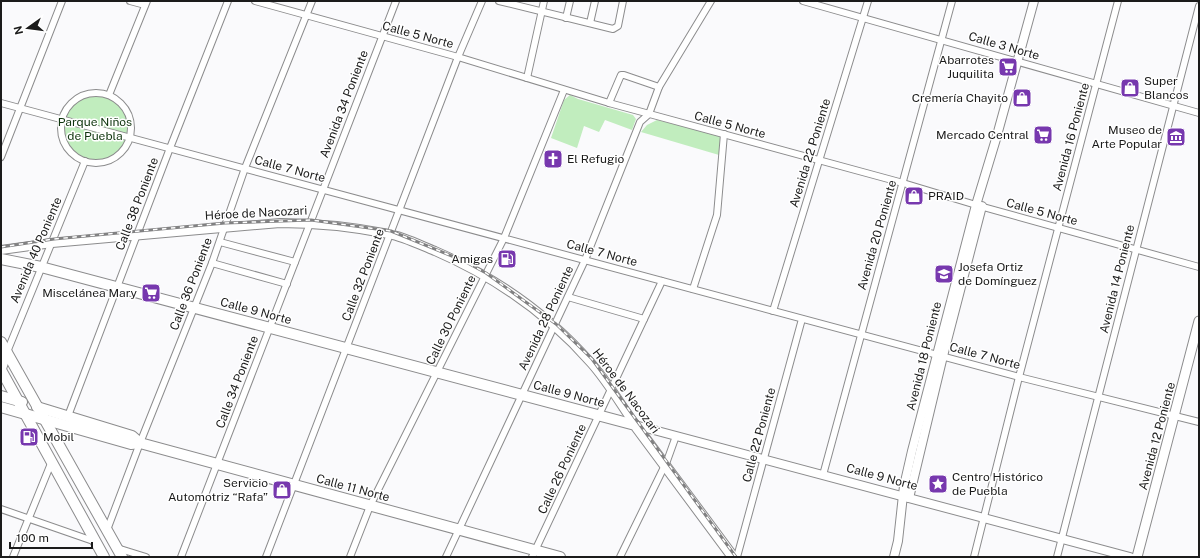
<svg xmlns="http://www.w3.org/2000/svg" width="1200" height="558" font-family="'Public Sans',sans-serif">
<rect width="100%" height="100%" fill="#fafafc"/>
<g fill="#c1edbe">
<path d="M570,95L578,99L633,115L636,119L632,130L605,120L599,132L584,126L577,148L551,138L564,100Z"/>
<circle cx="95" cy="129" r="33"/>
<path d="M657,120L719,135L722,138L719,155L641,132L647,125Z"/>
</g>
<g fill="none" stroke-linecap="round" stroke-linejoin="round">
<g stroke="#8c8c8d" stroke-width="8">
<g id="minor">
<path d="M130,1L145,5"/>
<path d="M255,1L458,57L609,103L903,183L976,205L1199,267"/>
<path d="M499,1L613,29L618,26L623,1"/>
<path d="M803,1L1199,113"/>
<path d="M566,18L570,1"/>
<path d="M590,23L595,1"/>
<path d="M527,78L544,1"/>
<circle cx="96" cy="128" r="35"/>
<path d="M109,95L147,1"/>
<path d="M1,103L1019,377L1199,422"/>
<path d="M609,103L621,75H624L659,87"/>
<path d="M1,157L62,1"/>
<path d="M220,242L295,262"/>
<path d="M212,263L287,284"/>
<path d="M693,289L717,215L724,134"/>
<path d="M568,297L644,319"/>
<path d="M773,311L868,1"/>
<path d="M7,352L85,161"/>
<path d="M68,416L170,148L228,1"/>
<path d="M823,475L952,1"/>
<path d="M1,509L96,542"/>
<path d="M107,530L140,443L212,263L245,168L312,1"/>
<path d="M117,548L146,557"/>
<path d="M13,557L52,461"/>
<path d="M181,557L396,1"/>
<path d="M266,557L458,57L482,1"/>
<path d="M350,557L370,506L504,238L564,90"/>
<path d="M446,557L585,260L640,122L649,114L659,87L711,1"/>
<path d="M532,557L662,281"/>
<path d="M620,557L667,461L676,436"/>
<path d="M737,557L802,319"/>
<path d="M974,557L1019,377L1118,1"/>
<path d="M1057,557L1199,6"/>
</g>
</g>
<g stroke="#8c8c8d" stroke-width="10">
<g id="tertiary">
<path d="M1,250L52,243L280,223C316,223 353,227 389,234C404,237 420,245 435,251C495,277 548,314 591,363C608,382 621,405 635,425L1130,557"/>
<path d="M909,498L943,356L982,206"/>
<path d="M894,557L898,541L904,486L912,451L976,205L996,139L1034,1"/>
</g>
</g>
<g stroke="#8c8c8d" stroke-width="11">
<g id="secondary">
<path d="M1,370L7,352"/>
<path d="M1137,557L1199,321"/>
</g>
</g>
<g stroke="#8c8c8d" stroke-width="12">
<g id="primary">
<path d="M1,259L41,267L635,425L733,557"/>
<path d="M1,342L122,557"/>
<path d="M1,370L104,557"/>
<path d="M1,396L22,402"/>
<path d="M1,407L131,444L140,443L560,557"/>
<path d="M37,407L132,436L140,443"/>
</g>
</g>
<use href="#minor" stroke="#fff" stroke-width="6"/>
<use href="#tertiary" stroke="#fff" stroke-width="8"/>
<use href="#secondary" stroke="#fff" stroke-width="9"/>
<use href="#primary" stroke="#fff" stroke-width="10"/>
<g stroke="#818182" stroke-width="3">
<path id="rail" d="M1,247L54,239L225,223L311,220L391,231L464,261L486,273L556,324L592,359L736,557"/>
</g>
<use href="#rail" stroke="#fff" stroke-width="1.5" stroke-dasharray="4.5" stroke-linecap="butt"/>
</g>
<defs>
<g id="supermarket-square" transform="scale(1)"><rect x="-9" y="-9" width="18" height="18" rx="4" fill="#7738ae" stroke="#fff"/><path d="M-6-5.5h2.5l.6 2H6L4.5 2H-2.5L-4.4-4H-6ZM-1.5 3.2a1.3 1.3 0 1 0 .1 0ZM3 3.2a1.3 1.3 0 1 0 .1 0Z" fill="#fff"/></g>
<g id="shop-square" transform="scale(1)"><rect x="-9" y="-9" width="18" height="18" rx="4" fill="#7738ae" stroke="#fff"/><path d="M-5-2.5h2.3a2.7 3.5 0 0 1 5.4 0H5L5.5 6h-11ZM-1.5-2.5h3a1.5 2.3 0 0 0-3 0Z" fill="#fff"/></g>
<g id="museum-square" transform="scale(1)"><rect x="-9" y="-9" width="18" height="18" rx="4" fill="#7738ae" stroke="#fff"/><path d="M0-6L6-3V-2H-6V-3ZM-5-1h2V3h-2ZM-1-1h2V3h-2ZM3-1h2V3H3ZM-6 4H6V6H-6Z" fill="#fff"/></g>
<g id="church-square" transform="scale(1)"><rect x="-9" y="-9" width="18" height="18" rx="4" fill="#7738ae" stroke="#fff"/><path d="M-1.2-6h2.4v3.5h3.3v2.4h-3.3V6h-2.4V-.1h-3.3v-2.4h3.3Z" fill="#fff"/></g>
<g id="fuel-square" transform="scale(1)"><rect x="-9" y="-9" width="18" height="18" rx="4" fill="#7738ae" stroke="#fff"/><path d="M-5.5-6h7V0h2V4h1.3V-2.5L3-4.5l.8-.8L6-3V5H2.5V1h-1V6h-7ZM-4.2-4.7v3.2H.2V-4.7Z" fill="#fff"/></g>
<g id="school-square" transform="scale(1)"><rect x="-9" y="-9" width="18" height="18" rx="4" fill="#7738ae" stroke="#fff"/><path d="M0-5L7-2L0 1L-7-2ZM-4 1L0 2.5L4 1V4Q0 6-4 4Z" fill="#fff"/></g>
<g id="sight-square" transform="scale(1)"><rect x="-9" y="-9" width="18" height="18" rx="4" fill="#7738ae" stroke="#fff"/><path d="M0-6L1.8-2.2L6-1.7L2.9 1.2L3.7 5.4L0 3.3L-3.7 5.4L-2.9 1.2L-6-1.7L-1.8-2.2Z" fill="#fff"/></g>
</defs>
<g fill-rule="evenodd">
<use href="#supermarket-square" x="1008" y="67"/>
<use href="#shop-square" x="1130" y="88"/>
<use href="#shop-square" x="1022" y="98"/>
<use href="#supermarket-square" x="1043" y="135"/>
<use href="#museum-square" x="1176" y="137"/>
<use href="#church-square" x="553" y="159"/>
<use href="#shop-square" x="914" y="196"/>
<use href="#fuel-square" x="507" y="259"/>
<use href="#school-square" x="944" y="274"/>
<use href="#supermarket-square" x="151" y="293"/>
<use href="#fuel-square" x="29" y="437"/>
<use href="#sight-square" x="938" y="484"/>
<use href="#shop-square" x="282" y="490"/>
</g>
<g text-anchor="middle" dominant-baseline="central" stroke-width="3" stroke-linejoin="round" paint-order="stroke">
<g font-size="12" fill="#1b1b1b" stroke="#fff">
<text transform="translate(418 35) rotate(15)">Calle 5 Norte</text>
<text transform="translate(1004 46) rotate(16)">Calle 3 Norte</text>
<text transform="translate(344 104) rotate(-69)">Avenida 34 Poniente</text>
<text transform="translate(730 125) rotate(15)">Calle 5 Norte</text>
<text transform="translate(1071 137) rotate(-75)">Avenida 16 Poniente</text>
<text transform="translate(810 153) rotate(-73)">Avenida 22 Poniente</text>
<text transform="translate(290 169) rotate(15)">Calle 7 Norte</text>
<text transform="translate(137 204) rotate(-69)">Calle 38 Poniente</text>
<text transform="translate(1042 212) rotate(15)">Calle 5 Norte</text>
<text transform="translate(256 213) rotate(-3)">Héroe de Nacozari</text>
<text transform="translate(877 235) rotate(-74)">Avenida 20 Poniente</text>
<text transform="translate(36 250) rotate(-67)">Avenida 40 Poniente</text>
<text transform="translate(602 253) rotate(15)">Calle 7 Norte</text>
<text transform="translate(363 275) rotate(-69)">Calle 32 Poniente</text>
<text transform="translate(1117 279) rotate(-76)">Avenida 14 Poniente</text>
<text transform="translate(191 284) rotate(-69)">Calle 36 Poniente</text>
<text transform="translate(256 311) rotate(15)">Calle 9 Norte</text>
<text transform="translate(546 318) rotate(-65)">Avenida 28 Poniente</text>
<text transform="translate(451 320) rotate(-64)">Calle 30 Poniente</text>
<text transform="translate(924 356) rotate(-76)">Avenida 18 Poniente</text>
<text transform="translate(985 356) rotate(15)">Calle 7 Norte</text>
<text transform="translate(237 382) rotate(-69)">Calle 34 Poniente</text>
<text transform="translate(626 391) rotate(53)">Héroe de Nacozari</text>
<text transform="translate(569 394) rotate(15)">Calle 9 Norte</text>
<text transform="translate(759 435) rotate(-75)">Calle 22 Poniente</text>
<text transform="translate(1157 436) rotate(-75)">Avenida 12 Poniente</text>
<text transform="translate(562 469) rotate(-65)">Calle 26 Poniente</text>
<text transform="translate(882 477) rotate(15)">Calle 9 Norte</text>
<text transform="translate(353 488) rotate(15)">Calle 11 Norte</text>
</g>
<g font-size="12" fill="#1b1b1b" stroke="#fff" text-anchor="end">
<text x="994" y="60">Abarrotes<tspan x="994" dy="14">Juquilita</tspan></text>
<text x="1144" y="81" text-anchor="start">Super<tspan x="1144" dy="14">Blancos</tspan></text>
<text x="1008" y="98">Cremería Chayito</text>
<text x="1162" y="130">Museo de<tspan x="1162" dy="14">Arte Popular</tspan></text>
<text x="1029" y="135">Mercado Central</text>
<text x="567" y="159" text-anchor="start">El Refugio</text>
<text x="928" y="196" text-anchor="start">PRAID</text>
<text x="493" y="259">Amigas</text>
<text x="958" y="267" text-anchor="start">Josefa Ortiz<tspan x="958" dy="14">de Domínguez</tspan></text>
<text x="137" y="293">Miscelánea Mary</text>
<text x="43" y="437" text-anchor="start">Mobil</text>
<text x="952" y="477" text-anchor="start">Centro Histórico<tspan x="952" dy="14">de Puebla</tspan></text>
<text x="268" y="483">Servicio<tspan x="268" dy="14">Automotriz “Rafa”</tspan></text>
</g>
<g font-size="12" fill="#0f350e" stroke="#fff">
<text x="95" y="122">Parque Niños<tspan x="95" dy="14">de Puebla</tspan></text>
</g>
</g>
<rect width="1200" height="558" fill="none" stroke="#1b1b1b" stroke-width="4"/>
<g transform="translate(28 28) rotate(256)" stroke="#ffffff" stroke-width="3" paint-order="stroke">
<path d="M0-3L7 15L0 10L-7 15Z" fill="#1b1b1b"/>
<text y="-6" font-size="11" font-weight="bold" text-anchor="middle" fill="#1b1b1b">N</text>
</g>
<path d="M10 542v6h82v-6" fill="none" stroke="#1b1b1b" stroke-width="2"/>
<text x="16" y="542" font-size="12" fill="#1b1b1b" stroke="#ffffff" stroke-width="3" paint-order="stroke">100 m</text>
</svg>
